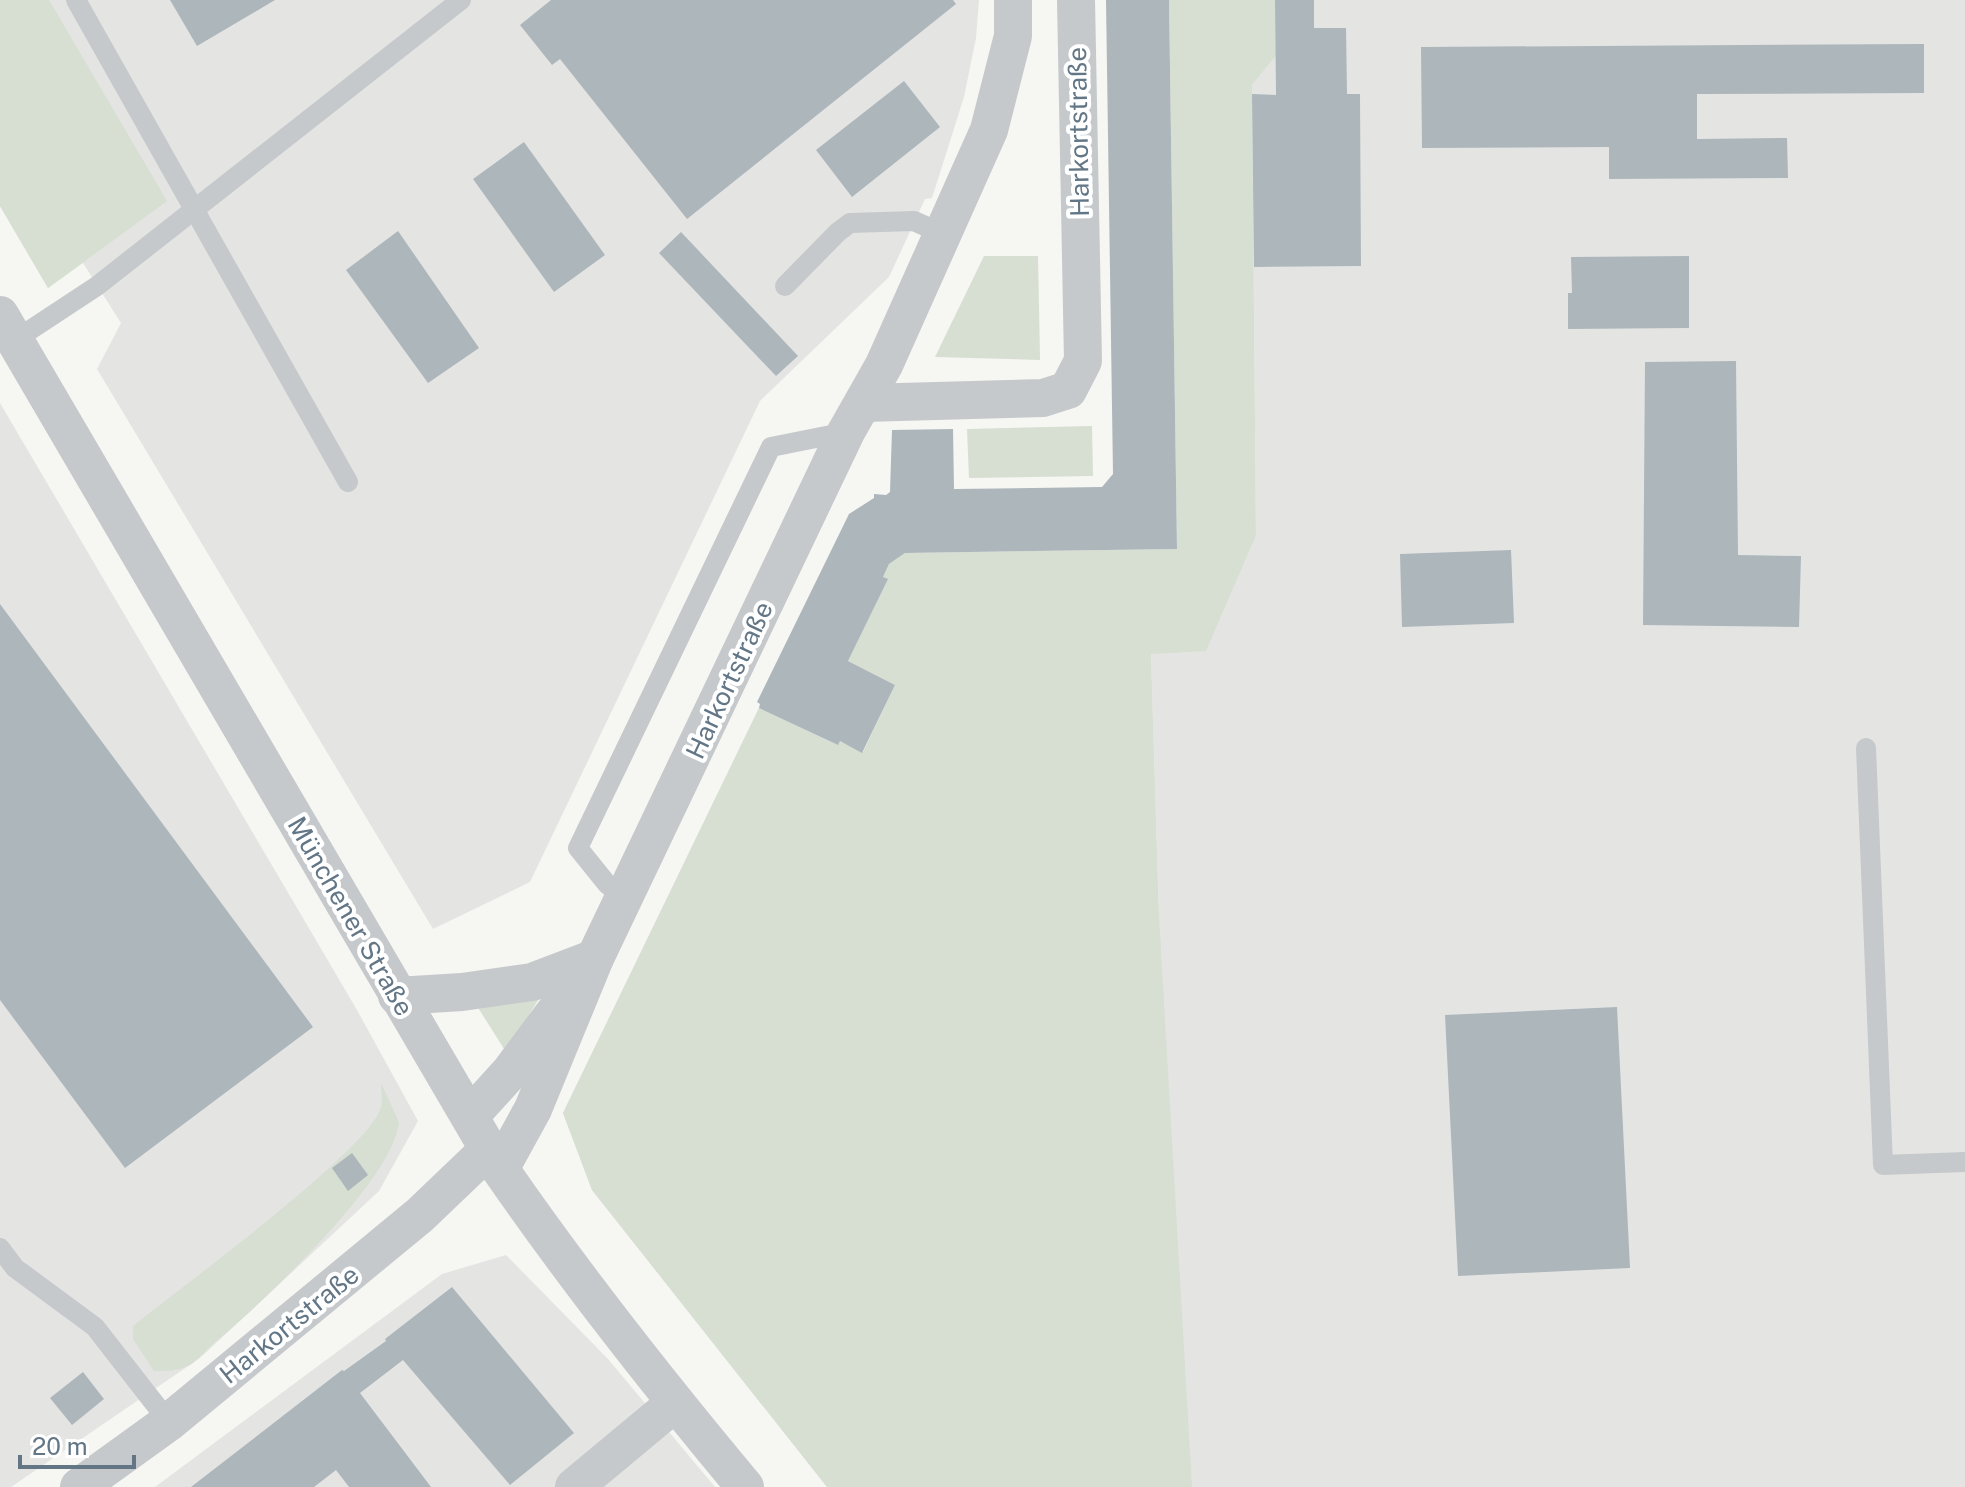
<svg xmlns="http://www.w3.org/2000/svg" width="1965" height="1487" font-family="'Public Sans',sans-serif">
<rect width="100%" height="100%" fill="#f6f6f2"/>
<g fill="#e4e5e3">
<path d="M0,0H979L976,38L964,97L932,198L925,199L889,277L760,401L530,882L433,929L97,369L121,323L83,263L48,288L0,206Z"/>
<path d="M1275,0H1965V1487H827L592,1190L563,1113L759,708L838,744L1159,915L1151,654L1256,535L1252,85L1276,56Z"/>
<path d="M0,403L357,1010L418,1121L379,1191L200,1358L11,1487H0Z"/>
<path d="M506,1255L608,1359L715,1487H155L442,1274Z"/>
</g>
<g fill="#d7ded2">
<path d="M0,0H49L167,201L48,288L0,206Z"/>
<path d="M1169,0H1275L1276,56L1252,85L1256,535L1206,651L1151,654L1159,916L1192,1487H827L592,1190L563,1113L759,708L837,745L840,741L863,752L895,685L848,661L887,580L883,577L889,564L905,553L1177,549Z"/>
<path d="M984,256H1038L1040,360L935,357Z"/>
<path d="M1092,426L1093,476L969,478L967,429Z"/>
<path d="M540,997L506,1052L477,1006Z"/>
<path d="M381,1083L399,1122C394,1180 259,1306 213,1344C205,1351 198,1360 190,1365C180,1371 165,1371 154,1371L133,1339V1326C176,1291 371,1149 381,1107C383,1100 381,1090 381,1083Z"/>
</g>
<g fill="#adb6bb">
<path d="M170,0H275L197,46Z"/>
<path d="M551,0H953L956,4L687,219L560,59L552,65L520,25Z"/>
<path d="M1106,0H1169L1177,549L905,553L889,564L883,577L888,579L848,661L895,685L862,753L840,741L838,745L759,708L760,704L757,702L849,514L874,498V494L886,495L890,492L892,430L953,429L954,489L1102,487L1113,474Z"/>
<path d="M1275,0H1314V28H1346L1347,94H1360L1361,266L1254,267L1252,94L1276,95Z"/>
<path d="M1924,44V93L1697,94V139L1787,138L1788,178L1609,179V147L1422,148L1421,47Z"/>
<path d="M904,81L940,127L852,197L816,150Z"/>
<path d="M524,142L605,255L554,292L473,179Z"/>
<path d="M398,231L479,348L428,383L346,270Z"/>
<path d="M681,232L798,356L776,376L659,253Z"/>
<path d="M1689,256V328L1568,329V293H1572L1571,257Z"/>
<path d="M1736,361L1738,555L1801,556L1799,627L1643,625L1645,362Z"/>
<path d="M1511,550L1514,623L1402,627L1400,554Z"/>
<path d="M0,604L313,1027L125,1168L0,1000Z"/>
<path d="M1617,1007L1630,1268L1458,1276L1445,1015Z"/>
<path d="M352,1153L368,1175L348,1191L332,1168Z"/>
<path d="M452,1287L574,1433L510,1485L403,1360L360,1393L431,1487H349L336,1470L314,1487H191L342,1370L344,1371L386,1341L385,1339Z"/>
<path d="M83,1372L104,1399L72,1425L50,1398Z"/>
</g>
<g fill="none" stroke-linecap="round" stroke-linejoin="round">
<g stroke="#c5c9cc" stroke-width="20">
<path d="M76,0L348,482"/>
<path d="M785,286L838,232L850,223L914,221L943,234"/>
<path d="M15,340L97,286L461,0"/>
<path d="M1866,748L1883,1165L1965,1162"/>
<path d="M625,898L607,884L578,848L771,447L846,432"/>
<path d="M0,1248L15,1268L95,1327L169,1422"/>
</g>
<g stroke="#c5c9cc" stroke-width="38">
<path d="M0,315L500,1169C576,1279 659,1384 745,1487"/>
<path d="M863,403L1043,398L1068,390L1083,361L1076,0"/>
<path d="M397,996L462,992L532,982L595,958"/>
<path d="M470,1116L510,1072L560,1005"/>
<path d="M500,1169L533,1109L595,958L846,432L884,365L989,130L1013,36V0"/>
<path d="M79,1487L169,1422L420,1215L489,1149"/>
<path d="M574,1487L675,1403"/>
</g>
</g>
<g text-anchor="middle" dominant-baseline="central" stroke-width="8" stroke-linejoin="round" paint-order="stroke">
<g font-size="26" fill="#627686" stroke="#fff">
<text transform="translate(1078 132) rotate(-91)">Harkortstraße</text>
<text transform="translate(729 680) rotate(-65)">Harkortstraße</text>
<text transform="translate(351 916) rotate(60)">Münchener Straße</text>
<text transform="translate(289 1324) rotate(-39)">Harkortstraße</text>
</g>
</g>
<path d="M20 1455v12h114v-12" fill="none" stroke="#627686" stroke-width="4"/>
<text x="32" y="1455" font-size="24" fill="#627686" stroke="#ffffff" stroke-width="6" paint-order="stroke">20 m</text>
</svg>
